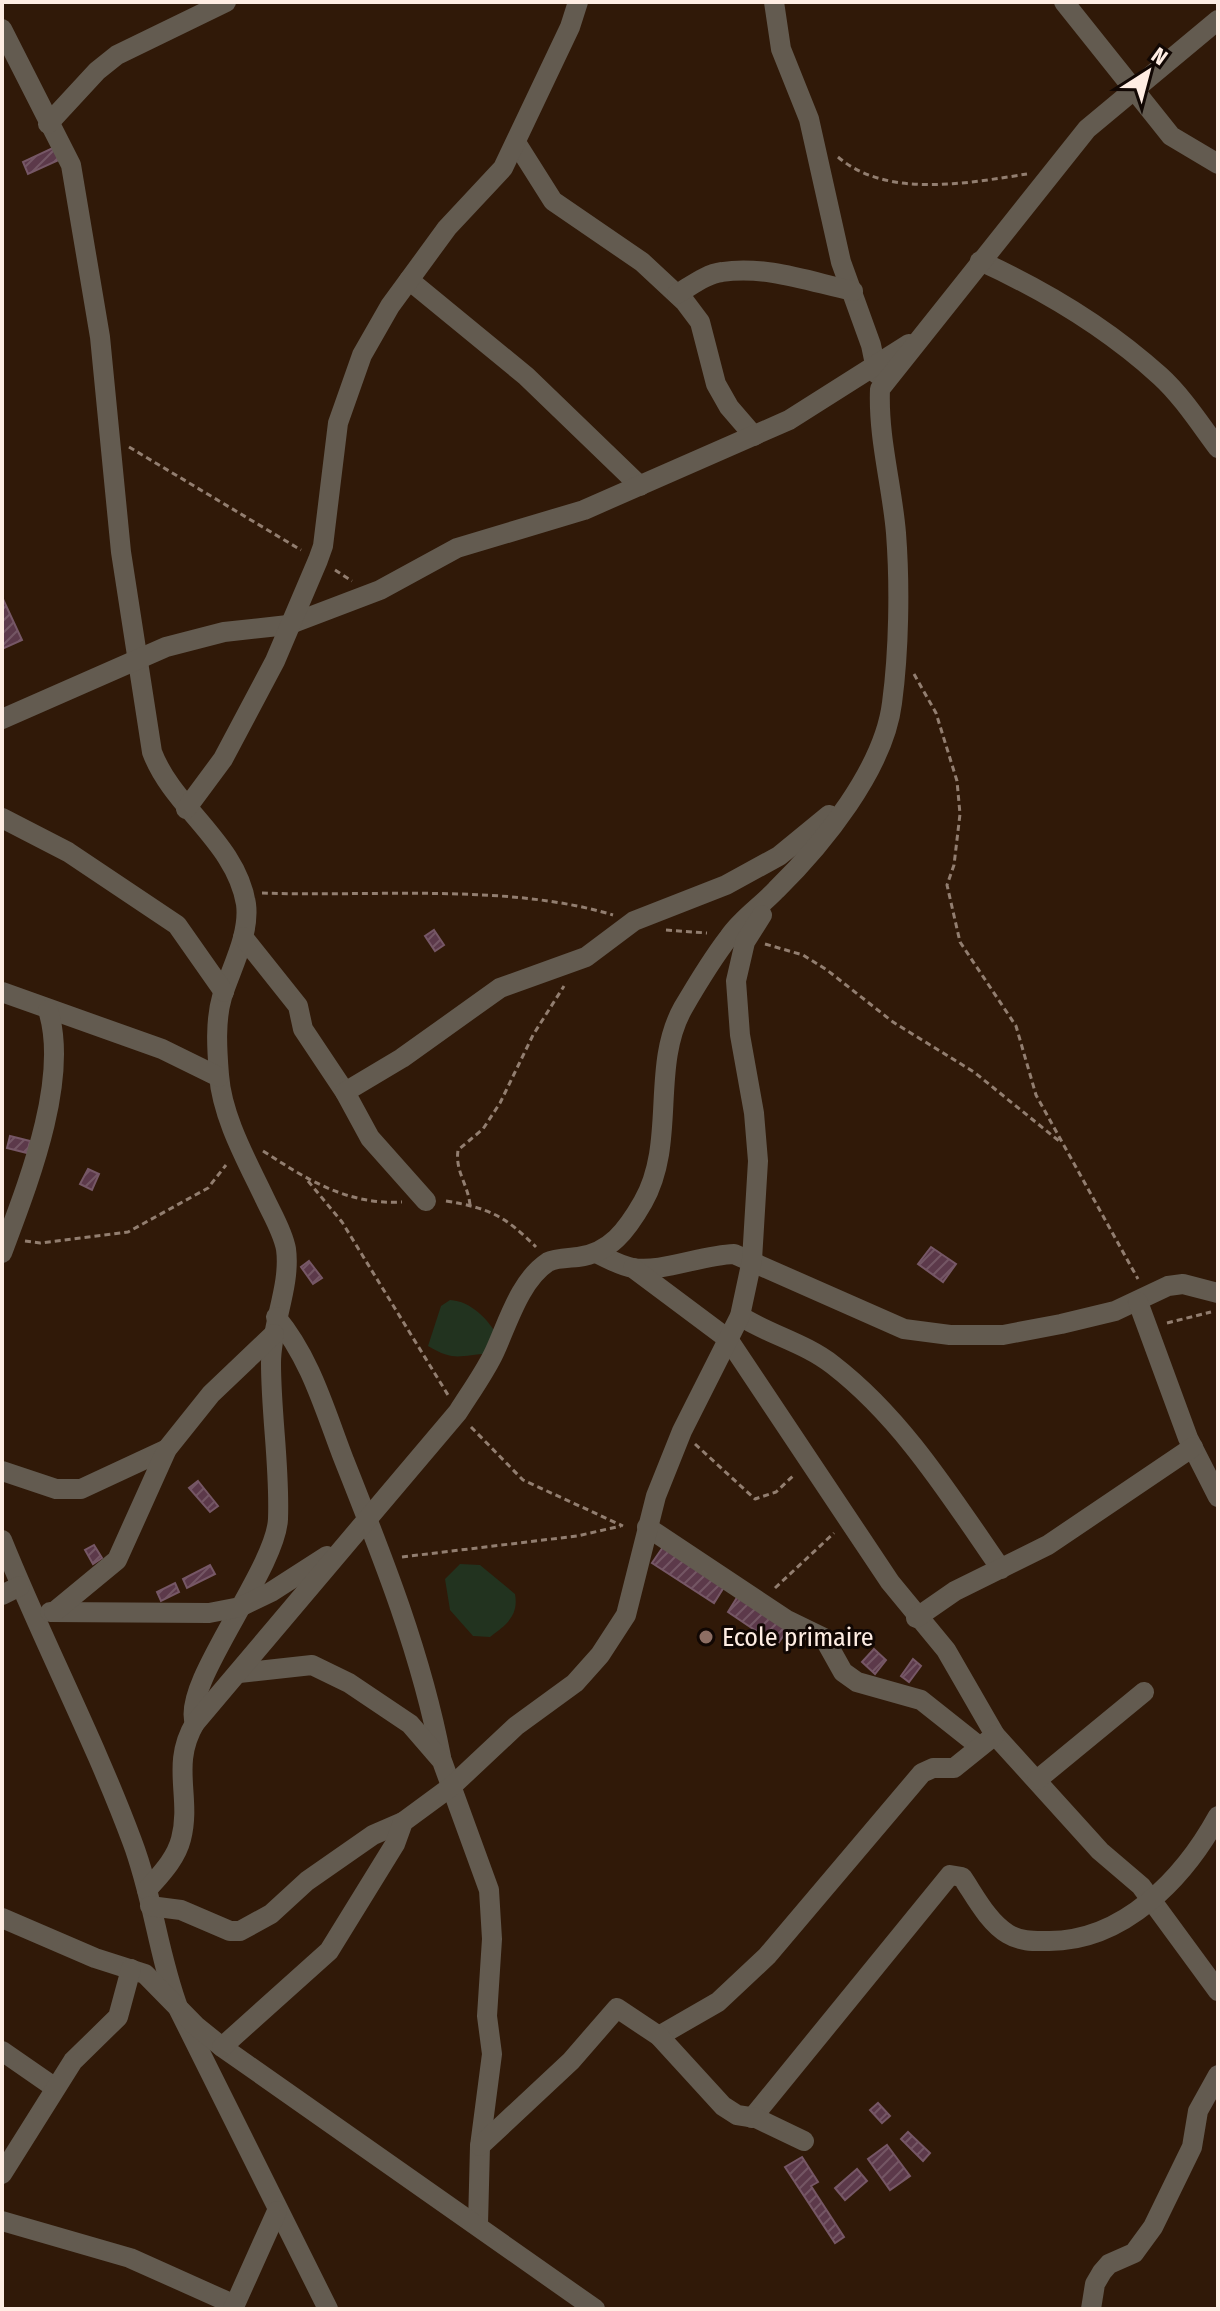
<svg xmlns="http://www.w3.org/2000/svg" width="1220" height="2311" font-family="'Fira Sans Condensed',sans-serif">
<defs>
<pattern id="building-hatch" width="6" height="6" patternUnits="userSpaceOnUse" patternTransform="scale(2)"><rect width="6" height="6" fill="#5c394a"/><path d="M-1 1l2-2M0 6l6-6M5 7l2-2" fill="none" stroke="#745664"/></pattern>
</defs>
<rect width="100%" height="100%" fill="#301908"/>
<g fill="#22331f">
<path d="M450,1300C471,1301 489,1320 498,1337L489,1354C461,1354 456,1363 428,1346L441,1306Z"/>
<path d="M460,1564L480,1565L515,1594C519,1616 506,1625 490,1637L473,1636L450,1610L445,1579Z"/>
</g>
<g fill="url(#building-hatch)" stroke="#765766" stroke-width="2">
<path d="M57,146L63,158L28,174L23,162Z"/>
<path d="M2,597L22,640L2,649Z"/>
<path d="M434,930L444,945L435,951L425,936Z"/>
<path d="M10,1136L30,1141L27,1153L7,1148Z"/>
<path d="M88,1169L99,1174L92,1190L80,1184Z"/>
<path d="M931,1247L956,1264L943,1282L918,1264Z"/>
<path d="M309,1261L322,1278L313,1284L301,1267Z"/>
<path d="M198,1481L218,1506L210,1512L189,1488Z"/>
<path d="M94,1545L102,1558L93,1564L85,1550Z"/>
<path d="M663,1547L724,1587L714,1603L652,1563Z"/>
<path d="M210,1565L215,1574L187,1588L183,1579Z"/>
<path d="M175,1583L179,1592L161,1601L157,1592Z"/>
<path d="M738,1596L788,1629L777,1645L728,1612Z"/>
<path d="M874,1649L886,1660L875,1674L862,1662Z"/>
<path d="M913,1659L921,1666L909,1682L901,1676Z"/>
<path d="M878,2103L890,2116L882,2123L870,2110Z"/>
<path d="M908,2132L930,2153L923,2161L901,2139Z"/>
<path d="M887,2145L910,2176L890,2190L868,2159Z"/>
<path d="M802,2157L818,2182L811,2186L844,2237L835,2243L785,2167Z"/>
<path d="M857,2169L867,2181L845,2200L835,2188Z"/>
</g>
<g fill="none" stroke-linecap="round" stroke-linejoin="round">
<g stroke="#927e70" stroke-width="3" stroke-dasharray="6 4" stroke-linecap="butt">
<path d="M838,157C887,199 968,183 1027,174"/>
<path d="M129,447L301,550"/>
<path d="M335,570L352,581"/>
<path d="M914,674L936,713L957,781L960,814L954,865L947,885L960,942L1016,1026L1036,1095L1138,1279"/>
<path d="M262,893C372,897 508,883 613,915"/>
<path d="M666,930L707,933"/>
<path d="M765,944L803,955L827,970L893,1022L974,1072L1059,1141"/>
<path d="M263,1151C308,1180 347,1205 402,1202"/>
<path d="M308,1181L342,1222L448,1395"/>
<path d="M446,1201C489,1208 505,1216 536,1247"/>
<path d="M470,1205C468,1184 455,1172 458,1150L483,1129L500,1103L533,1035L564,986"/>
<path d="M25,1241L40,1243L128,1232L208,1188L226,1165"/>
<path d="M1167,1323L1211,1312"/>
<path d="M471,1427L523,1480L623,1526"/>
<path d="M695,1444L755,1499L776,1492L794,1475"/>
<path d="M402,1557L577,1536L621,1526"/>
<path d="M775,1588L834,1533"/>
</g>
<g stroke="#635b50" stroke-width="20">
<path d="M774,2L781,49L809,119L841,262L871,345L877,374"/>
<path d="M1064,2L1171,136L1218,164"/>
<path d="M2,29L71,165L100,337L121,552L152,752C173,808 236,842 246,904C250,935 231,968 222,997C215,1021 217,1050 219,1075C222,1117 247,1161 265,1199C272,1214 283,1232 286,1249C291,1286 271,1325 271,1363C271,1415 280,1467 278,1519C276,1569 180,1686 195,1723"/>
<path d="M48,124L97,71L117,55L226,2"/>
<path d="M517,144L553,201L642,262L685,302L700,322L716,384L729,407L754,436"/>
<path d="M980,261C1046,291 1106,327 1160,376C1182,396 1200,424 1218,448"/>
<path d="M409,280L526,376L640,486"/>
<path d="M677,294C691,286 706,274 722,272C765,265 811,282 853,291"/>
<path d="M2,719L166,647L224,632L288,625L380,590L457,548L584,510L789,420L909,344"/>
<path d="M186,809L223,759L275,661L318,560L323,546L338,423L362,355L390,306L447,228L503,168L570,27L578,2"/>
<path d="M2,818L68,852L177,925L224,992"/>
<path d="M243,937L298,1006L303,1029L345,1092"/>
<path d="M2,992L162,1049L219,1077"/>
<path d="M426,1201L370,1138L345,1092L402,1058L500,988L586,957L634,921L726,885L779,856L829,815"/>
<path d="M2,1253C27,1186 70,1080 48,1010"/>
<path d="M598,1254C609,1259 621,1266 633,1268C660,1273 702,1255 734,1254L904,1329L950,1335H1003L1061,1324L1115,1311L1168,1286L1183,1284L1218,1293"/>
<path d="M633,1268L728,1339L890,1582L946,1650L995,1735L1100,1851L1141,1886L1218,1991"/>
<path d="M1138,1302L1188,1438L1218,1497"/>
<path d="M740,1316C770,1335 805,1343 833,1365C903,1419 951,1497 1001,1569"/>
<path d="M276,1317C311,1359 325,1411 344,1460C383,1558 421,1653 441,1757"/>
<path d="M2,1471L56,1489H81L167,1449"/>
<path d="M647,1527L787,1620L824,1638L843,1672L857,1682L921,1700L979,1746"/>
<path d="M2,1540C43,1642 94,1739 132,1841C153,1896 158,1955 179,2010L328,2309"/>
<path d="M2,1595L20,1586"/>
<path d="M50,1612L209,1613L240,1607L271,1592L327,1556"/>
<path d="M54,1612L117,1560L167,1449L211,1394L274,1334"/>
<path d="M916,1618L955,1591L1048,1545L1193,1447"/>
<path d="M239,1673L312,1665L349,1683L410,1724L442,1761L489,1890L492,1939L487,2016L492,2054L480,2146L478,2224"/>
<path d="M1037,1780L1144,1692"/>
<path d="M147,1890C160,1875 176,1859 181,1839C192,1797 170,1765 195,1723L458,1412C470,1393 483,1375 493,1355C507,1326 519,1281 548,1262C555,1258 569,1258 578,1257C610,1253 627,1230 643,1202C677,1142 650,1067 683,1008C697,984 712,959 729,937C741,919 761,906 776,890C822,845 884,769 892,703C899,651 900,585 896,533C892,485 878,438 880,389L1087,129L1218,20"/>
<path d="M150,1906L181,1910L230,1931H240L271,1914L307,1881L373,1835L403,1822"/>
<path d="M2,1918L95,1958L145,1974L196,2026L222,2047L595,2309"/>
<path d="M659,2036L718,2002L767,1956L922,1773L933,1768H954L995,1735"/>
<path d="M222,2047L329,1951L395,1844L403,1822L452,1786L516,1726L575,1683L600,1655L626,1615L656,1496L682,1431L740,1316L752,1260L758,1161L754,1113L740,1035L736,981L745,942L762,915"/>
<path d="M2,2051L54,2087"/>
<path d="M752,2118L950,1875L962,1877C975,1896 988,1922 1008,1934C1021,1942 1035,1941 1049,1941C1124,1941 1184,1878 1218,1816"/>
<path d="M480,2146L571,2061L617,2008L659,2036L723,2106L737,2115L756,2118L804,2141"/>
<path d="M2,2174L73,2061L118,2017L131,1969"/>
<path d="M2,2221L130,2258L235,2305"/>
<path d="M233,2309L277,2211"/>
<path d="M1091,2309L1095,2284L1102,2272L1109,2264L1134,2253L1153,2227L1192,2147L1198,2111L1218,2075"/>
</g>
</g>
<circle fill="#8d6e63" stroke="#110703" stroke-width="3" cx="706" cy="1637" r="8"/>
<g text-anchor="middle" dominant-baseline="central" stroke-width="6" stroke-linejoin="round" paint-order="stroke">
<g font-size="26" fill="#feede3" stroke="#110703" text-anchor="start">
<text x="722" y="1637">Ecole primaire</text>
</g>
</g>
<rect width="1220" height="2311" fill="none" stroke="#feede3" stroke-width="8"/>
<g transform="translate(1148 72) rotate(36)" stroke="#110703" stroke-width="6" paint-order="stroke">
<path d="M0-6L14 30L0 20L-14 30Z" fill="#feede3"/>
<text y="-12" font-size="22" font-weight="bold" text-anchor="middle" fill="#feede3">N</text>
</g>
</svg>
